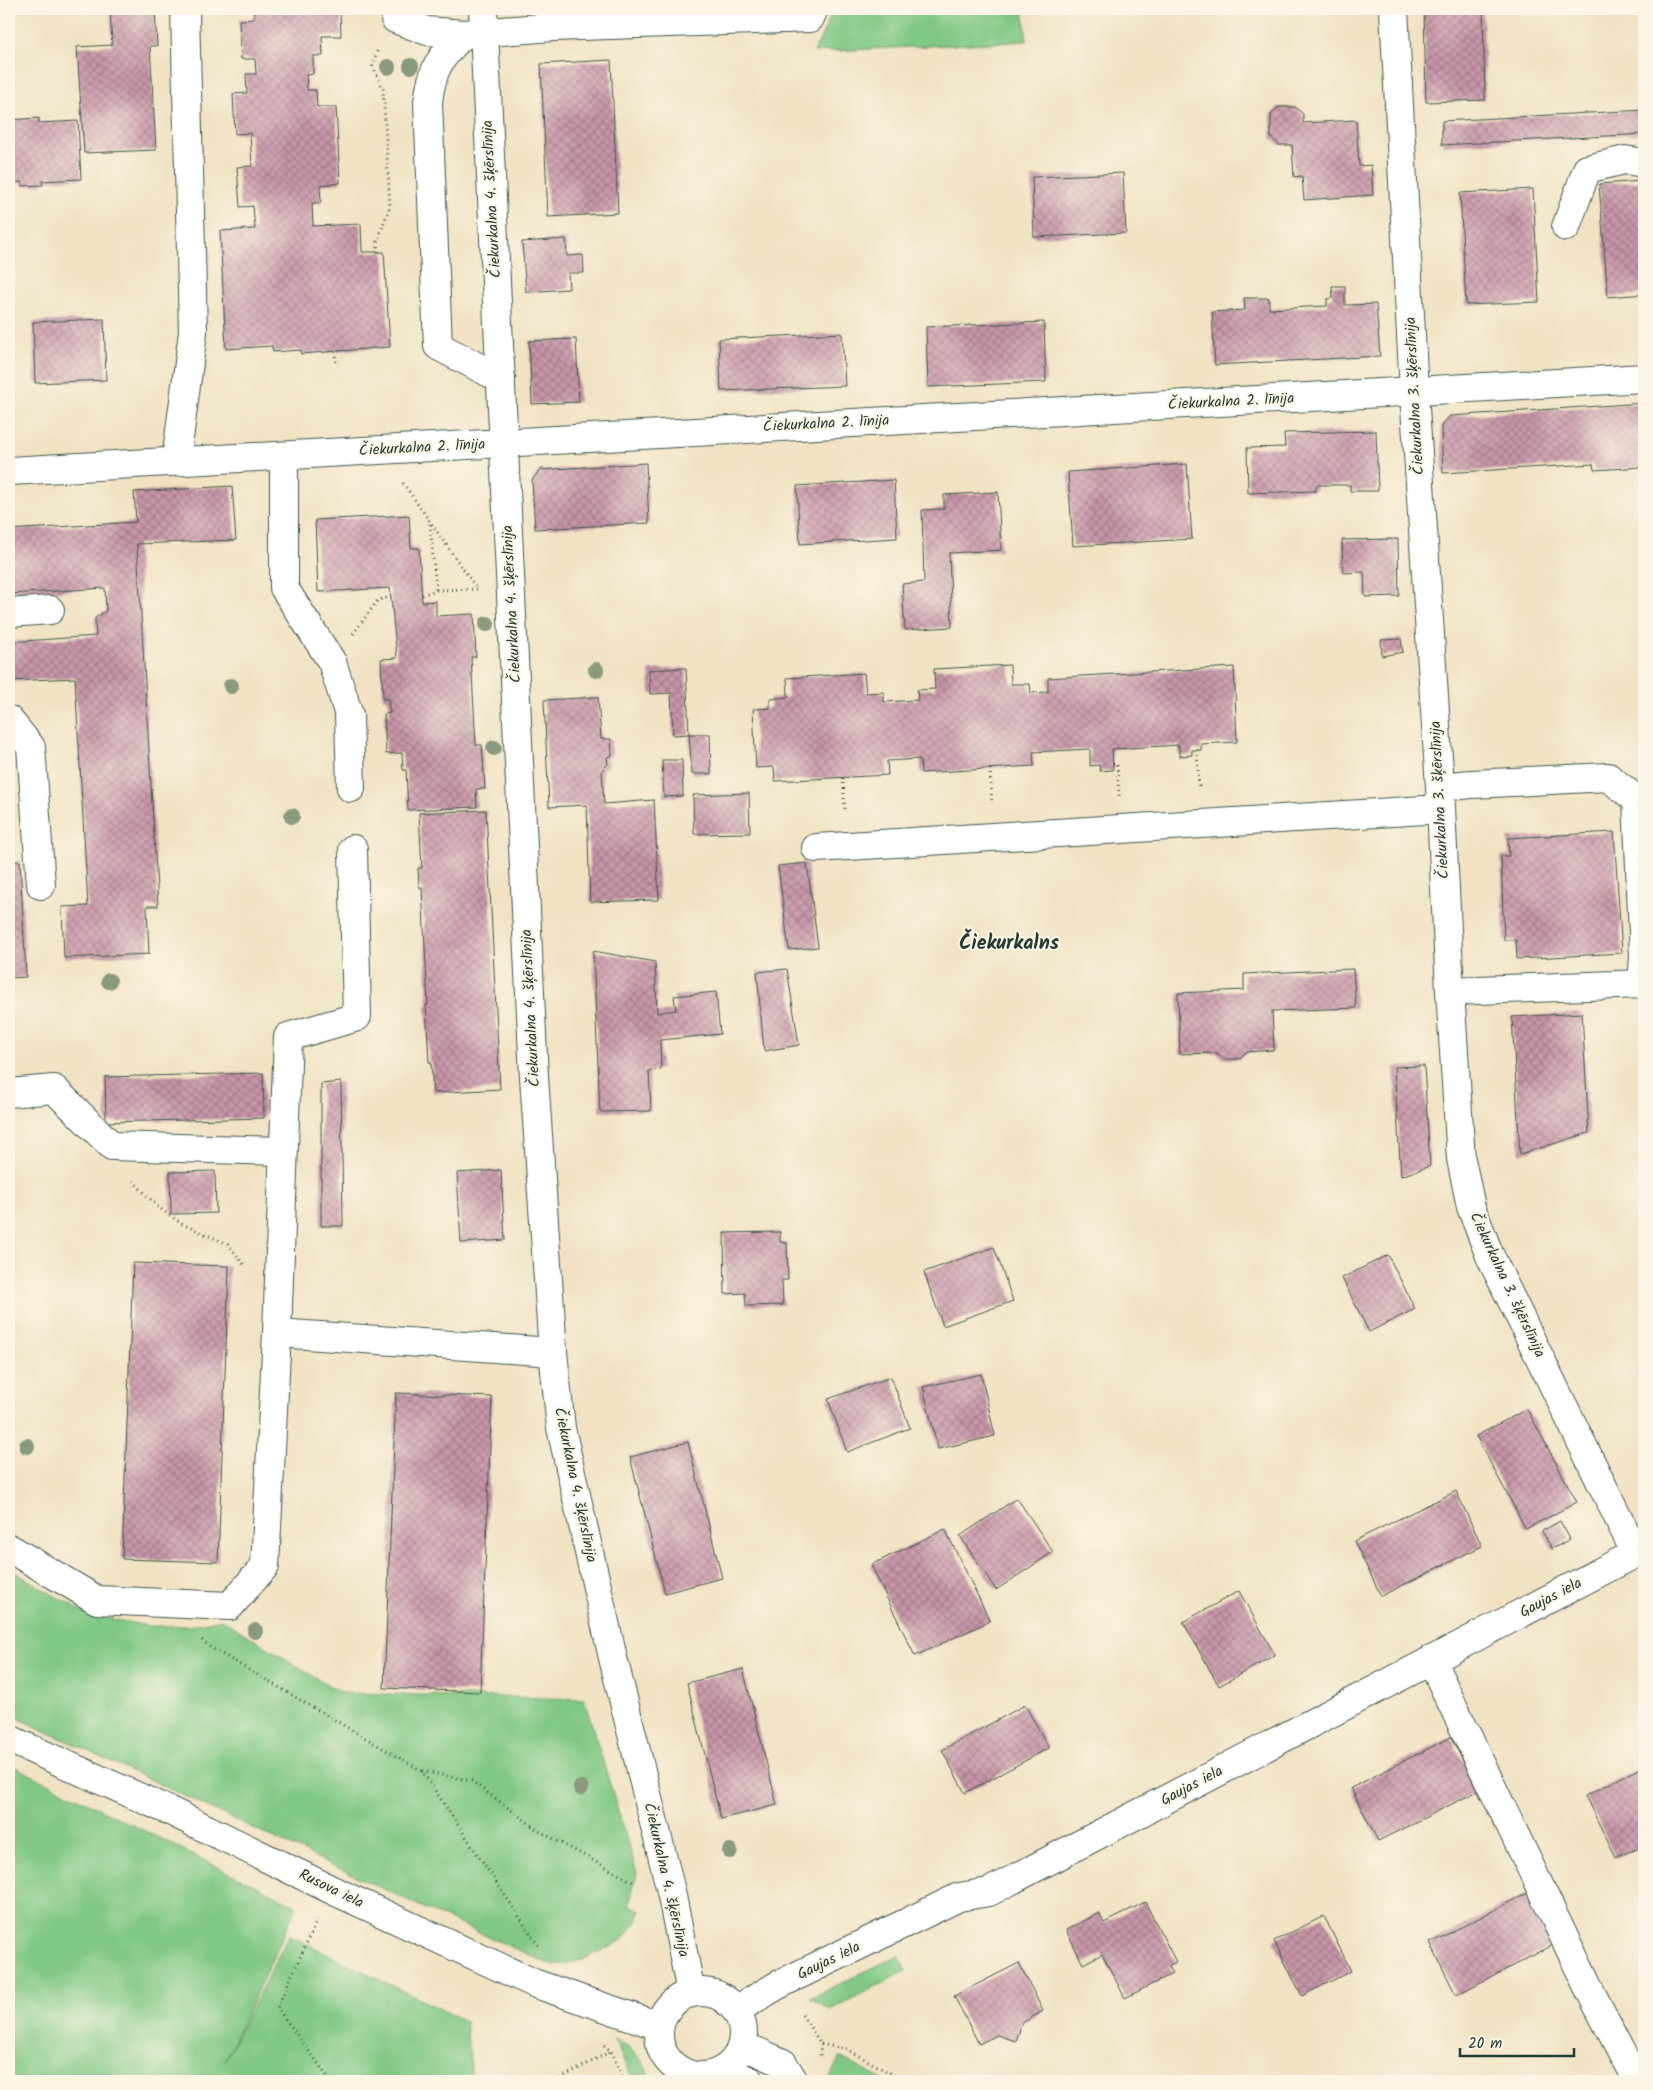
<svg xmlns="http://www.w3.org/2000/svg" width="1653" height="2090" font-family="Kalam,sans-serif">
<defs>
<pattern id="building-cross-hatch" width="8" height="8" patternUnits="userSpaceOnUse" patternTransform="scale(1.25)"><rect width="8" height="8" fill="#c795a8"/><path d="M0 0l8 8M0 8l8-8" fill="none" stroke="#a17b8a"/></pattern>
</defs>
<rect width="100%" height="100%" fill="#fcf5e5"/>
<filter id="ink" filterUnits="userSpaceOnUse"><feTurbulence type="fractalNoise" baseFrequency=".02" numOctaves="2"/><feDisplacementMap in="SourceGraphic" scale="10" xChannelSelector="R" yChannelSelector="G"/><feConvolveMatrix kernelMatrix="1 2 1 2 8 2 1 2 1" color-interpolation-filters="sRGB"/></filter>
<filter id="wash" filterUnits="userSpaceOnUse"><feTurbulence type="fractalNoise" baseFrequency=".0096" numOctaves="4" result="noise"/><feDisplacementMap in="SourceGraphic" scale="20" xChannelSelector="R" yChannelSelector="G"/><feGaussianBlur stdDeviation="1.12" result="paint"/><feColorMatrix in="noise" values="0 0 0 0 0 0 0 0 0 0 0 0 0 0 0 0 0 1.4 0 .05"/><feComposite in="paint" operator="in"/></filter>
<g filter="url(#wash)">
<rect width="100%" height="100%" fill="#f0e2c3"/>
<g fill="#80c884" stroke="#50825c">
<path d="M834,9H1023L1027,41L814,52Z"/>
<path d="M9,1569L86,1614L148,1626H189L221,1619L341,1693L584,1699L637,1873L629,1905L641,1910L636,1923L621,1941L582,1960L554,1966L437,1914L9,1714Z"/>
<path d="M9,1764L297,1906L225,2060L289,1935L465,2021L473,2081H234L219,2074L215,2081H9Z"/>
<path d="M899,1955L906,1971L830,2010L810,1998Z"/>
<path d="M614,2039C637,2052 642,2057 651,2081H633Z"/>
<path d="M840,2057L884,2081H828Z"/>
</g>
<g id="blocks">
<g fill="url(#building-cross-hatch)">
<path d="M110,9H155L157,46H150L156,150L84,153L77,47L112,45Z"/>
<path d="M254,9H340L341,36H322L323,56H313V74L306,75L307,90H316L317,107H336L340,183L320,185L321,203H312L313,226L361,224L362,252H384L390,347L301,354V350L273,352L272,346L226,349L220,231L255,229L253,206L240,207L237,167L252,166L250,133L235,134L233,94L247,93L246,74H256L255,59H241L239,20L254,19Z"/>
<path d="M1424,9H1483L1485,100L1426,102Z"/>
<path d="M611,60L618,213L548,217L541,64Z"/>
<path d="M1278,107H1295L1303,114V123L1356,120L1359,166L1371,165L1373,195L1304,200L1302,176L1294,177L1292,145H1279L1271,138V115Z"/>
<path d="M1644,110V134L1442,145V121Z"/>
<path d="M39,118V123L78,121L81,179L42,181L43,185L22,186V182L9,183V120Z"/>
<path d="M1123,173L1126,233L1034,237L1032,177Z"/>
<path d="M1644,181V294L1608,297L1599,184Z"/>
<path d="M1533,189L1539,302L1466,305L1460,193Z"/>
<path d="M566,239L567,256L583,255L584,273H568L569,289L526,292L522,242Z"/>
<path d="M1332,286H1345V305L1376,304L1380,356L1215,365L1212,312L1245,310L1244,298H1269V309L1327,306V299L1333,298Z"/>
<path d="M104,319L106,380L35,383L33,322Z"/>
<path d="M1044,322L1046,382L928,387L926,327Z"/>
<path d="M842,333L845,386L721,391L719,339Z"/>
<path d="M576,339L579,402L532,404L529,341Z"/>
<path d="M1644,403V467L1594,470L1593,464L1443,473L1441,426L1450,416Z"/>
<path d="M1376,431L1378,491H1350V485H1316V491L1248,493L1247,448L1285,447L1284,433Z"/>
<path d="M646,463L649,523L535,529L532,480L540,470Z"/>
<path d="M1187,464L1192,539L1073,546L1068,472Z"/>
<path d="M894,480L897,538L800,544L797,486Z"/>
<path d="M232,486L236,540L137,544L158,906H147L149,954L64,958L62,907L88,906L75,678L9,681V642L96,636L95,618L106,611L105,588L9,594V530L136,522L134,492Z"/>
<path d="M998,492L1001,550L949,553L952,627L905,630L902,584L924,582L922,510L944,509V495Z"/>
<path d="M409,515L411,548H419L422,602L436,601V616L474,614L476,657H471L476,745H482L485,789H476L477,807L408,810L406,770H403L402,753L386,754L384,714L390,713L388,699H383L381,659L397,658L390,588L318,592L315,520Z"/>
<path d="M1398,539L1399,596L1365,597L1364,572L1343,573L1342,540Z"/>
<path d="M1401,639L1403,652L1382,656L1381,640Z"/>
<path d="M1010,665L1011,684H1030L1031,693L1048,692V678L1234,667L1237,742L1201,744V750H1192V755L1179,756V745L1112,749L1113,770L1100,771L1099,765L1090,766V749L1033,752L1034,766L921,773L920,759L887,761L888,775L775,781L774,767L756,768L753,709L770,708V699L788,697L787,678L864,673L866,693L884,692V702L918,700L917,690L935,689L934,669Z"/>
<path d="M686,668L689,734L673,735L671,693L650,694L649,670Z"/>
<path d="M598,697L601,739H611L612,756L607,757L608,764L602,770L604,804L654,800L659,900L590,902L587,805L549,807L544,700Z"/>
<path d="M689,734H710L711,774H692Z"/>
<path d="M662,760H682L683,796L664,797Z"/>
<path d="M749,793L750,833L694,834L693,795Z"/>
<path d="M486,810L500,1089L433,1093L431,1062H429L426,1005H428L422,888L419,887L418,868H422L419,813Z"/>
<path d="M1614,832L1622,953L1517,959L1516,940H1504L1501,856H1509L1508,838Z"/>
<path d="M20,861L26,977L9,978V862Z"/>
<path d="M807,863L818,947L789,950L778,866Z"/>
<path d="M593,951L655,962L657,1013L676,1010L674,996L716,992L720,1034L660,1040L661,1069L649,1071L651,1111L600,1112Z"/>
<path d="M787,969L799,1045L764,1051L757,972Z"/>
<path d="M1353,969L1356,1008L1272,1011L1274,1050L1246,1052L1239,1059H1224L1217,1053L1180,1054L1178,993L1244,990V974Z"/>
<path d="M1582,1013L1589,1133L1520,1154L1512,1017Z"/>
<path d="M1424,1066L1430,1166L1401,1176L1394,1067Z"/>
<path d="M263,1073L264,1118L106,1122L105,1077Z"/>
<path d="M341,1082L343,1226H321V1084Z"/>
<path d="M501,1170L505,1240L461,1243L457,1173Z"/>
<path d="M215,1171L216,1213L171,1214L170,1172Z"/>
<path d="M780,1232V1242L787,1243L788,1280H782L783,1305L746,1306L745,1293L725,1294L724,1233Z"/>
<path d="M994,1247L1013,1301L943,1326L924,1272Z"/>
<path d="M1388,1255L1415,1309L1369,1332L1342,1278Z"/>
<path d="M133,1263L229,1266L218,1562L122,1559Z"/>
<path d="M981,1374L995,1436L938,1449L923,1387Z"/>
<path d="M891,1377L910,1428L847,1452L828,1399Z"/>
<path d="M396,1393L492,1397L480,1692L384,1688Z"/>
<path d="M1527,1409L1577,1502L1526,1529L1476,1436Z"/>
<path d="M688,1442L722,1578L665,1593L630,1457Z"/>
<path d="M1456,1491L1482,1546L1381,1596L1354,1541Z"/>
<path d="M1017,1498L1053,1552L996,1590L960,1536Z"/>
<path d="M1560,1521L1570,1539L1552,1549L1542,1531Z"/>
<path d="M945,1529L990,1621L915,1656L871,1565Z"/>
<path d="M1239,1591L1275,1655L1219,1686L1183,1622Z"/>
<path d="M743,1669L777,1805L721,1819L687,1683Z"/>
<path d="M1025,1705L1049,1748L965,1793L942,1750Z"/>
<path d="M1451,1737L1478,1791L1378,1841L1351,1788Z"/>
<path d="M1644,1766V1844L1616,1858L1585,1796Z"/>
<path d="M1530,1892L1557,1943L1456,1995L1430,1943Z"/>
<path d="M1145,1902L1176,1962L1168,1966L1172,1974L1125,1998L1102,1954L1083,1964L1066,1930L1099,1913L1104,1923Z"/>
<path d="M1324,1916L1351,1971L1302,1996L1274,1941Z"/>
<path d="M1019,1963L1043,2011L1022,2023L1016,2041L997,2035L979,2044L954,1996Z"/>
</g>
</g>
</g>
<g filter="url(#ink)">
<use href="#blocks" fill-opacity="0" stroke="#3e5649" stroke-width="1"/>
<g fill="none" stroke-linecap="round" stroke-linejoin="round">
<g stroke="#3e5649" stroke-width="30">
<g id="minor">
<path d="M395,9V19L427,31L464,34L552,27L810,18L814,9"/>
<path d="M483,9L534,1077L553,1352L561,1428L613,1658L671,1891L691,1993"/>
<path d="M1394,9L1414,392L1440,787L1450,991L1461,1159L1471,1207L1490,1256L1636,1554"/>
<path d="M464,34C440,57 432,68 428,102L438,346L501,379"/>
<path d="M1566,227L1587,169L1625,160L1644,163"/>
<path d="M284,456V588L332,662L349,715L351,788"/>
<path d="M176,461L193,332L185,9"/>
<path d="M9,471L1644,378"/>
<path d="M9,613L50,610"/>
<path d="M9,720L31,747L41,885"/>
<path d="M1440,787L1472,784L1608,777L1637,800L1644,957L1642,984"/>
<path d="M816,848L1441,809"/>
<path d="M1450,991L1644,984"/>
<path d="M9,1093L54,1089L112,1146L283,1151"/>
<path d="M277,1333L553,1352"/>
<path d="M9,1548L97,1600L230,1606L265,1566L277,1333L288,1037L357,1017L353,849"/>
<path d="M1431,1660L1589,1989L1637,2081"/>
<path d="M9,1739L172,1812L332,1890L536,1984L659,2026"/>
<circle cx="701" cy="2034" r="42"/>
<path d="M736,2010L778,1985L959,1897L989,1892L1644,1549"/>
<path d="M742,2045L783,2063L794,2081"/>
<path d="M724,2070L750,2081"/>
</g>
</g>
<g stroke="#3e5649" stroke-width="3" stroke-dasharray="1 4" stroke-linecap="butt">
<path d="M378,252L377,242L390,206L383,89L373,66L378,48"/>
<path d="M335,351L336,365"/>
<path d="M403,483L475,586"/>
<path d="M430,524L436,590"/>
<path d="M422,595L436,590L478,589"/>
<path d="M353,634L378,600L391,597"/>
<path d="M1197,750L1199,790"/>
<path d="M1113,764H1117L1119,796"/>
<path d="M990,769L992,804"/>
<path d="M843,778L845,812"/>
<path d="M133,1181L158,1207L182,1224L228,1244L245,1266"/>
<path d="M202,1640L208,1646L422,1771L540,1948"/>
<path d="M422,1771L472,1781L539,1831L633,1882"/>
<path d="M317,1920L277,2008L331,2081"/>
<path d="M802,2015L821,2044L820,2056"/>
<path d="M821,2044L846,2049L905,2081"/>
<path d="M604,2045L611,2051L624,2081"/>
<path d="M556,2081L611,2051"/>
</g>
<use href="#minor" stroke="#fff" stroke-width="28"/>
</g>
<g fill="#8a9a7f">
<circle cx="411" cy="66" r="8"/>
<circle cx="388" cy="67" r="8"/>
<circle cx="487" cy="624" r="8"/>
<circle cx="596" cy="670" r="8"/>
<circle cx="231" cy="686" r="8"/>
<circle cx="494" cy="748" r="8"/>
<circle cx="292" cy="816" r="8"/>
<circle cx="109" cy="981" r="8"/>
<circle cx="27" cy="1446" r="8"/>
<circle cx="255" cy="1631" r="8"/>
<circle cx="581" cy="1788" r="8"/>
<circle cx="730" cy="1851" r="8"/>
</g>
</g>
<g text-anchor="middle" dominant-baseline="central" stroke-width="4" stroke-linejoin="round" paint-order="stroke">
<g font-size="15" fill="#1f3d34" stroke="#fcf5e5">
<text transform="translate(492 199) rotate(-93)">Čiekurkalna 4. šķērslīnija</text>
<text transform="translate(1415 396) rotate(-93)">Čiekurkalna 3. šķērslīnija</text>
<text transform="translate(1231 402) rotate(-3)">Čiekurkalna 2. līnija</text>
<text transform="translate(826 424) rotate(-3)">Čiekurkalna 2. līnija</text>
<text transform="translate(422 448) rotate(-3)">Čiekurkalna 2. līnija</text>
<text transform="translate(512 604) rotate(-93)">Čiekurkalna 4. šķērslīnija</text>
<text transform="translate(1440 800) rotate(-93)">Čiekurkalna 3. šķērslīnija</text>
<text transform="translate(531 1008) rotate(-93)">Čiekurkalna 4. šķērslīnija</text>
<text transform="translate(1507 1285) rotate(65)">Čiekurkalna 3. šķērslīnija</text>
<text transform="translate(575 1485) rotate(78)">Čiekurkalna 4. šķērslīnija</text>
<text transform="translate(1551 1598) rotate(-28)">Gaujas iela</text>
<text transform="translate(1192 1786) rotate(-28)">Gaujas iela</text>
<text transform="translate(666 1880) rotate(77)">Čiekurkalna 4. šķērslīnija</text>
<text transform="translate(331 1889) rotate(26)">Rusova iela</text>
<text transform="translate(829 1961) rotate(-26)">Gaujas iela</text>
</g>
<g font-size="20" font-weight="bold" fill="#1f3d34" stroke="#fcf5e5">
<text x="1009" y="944">Čiekurkalns</text>
</g>
</g>
<rect width="1653" height="2090" fill="none" stroke="#fcf5e5" stroke-width="30"/>
<path d="M1460 2048v8h114v-8" fill="none" stroke="#1f3d34" stroke-width="2.5"/>
<text x="1468" y="2048" font-size="15" fill="#1f3d34" stroke="#fcf5e5" stroke-width="4" paint-order="stroke">20 m</text>
</svg>
